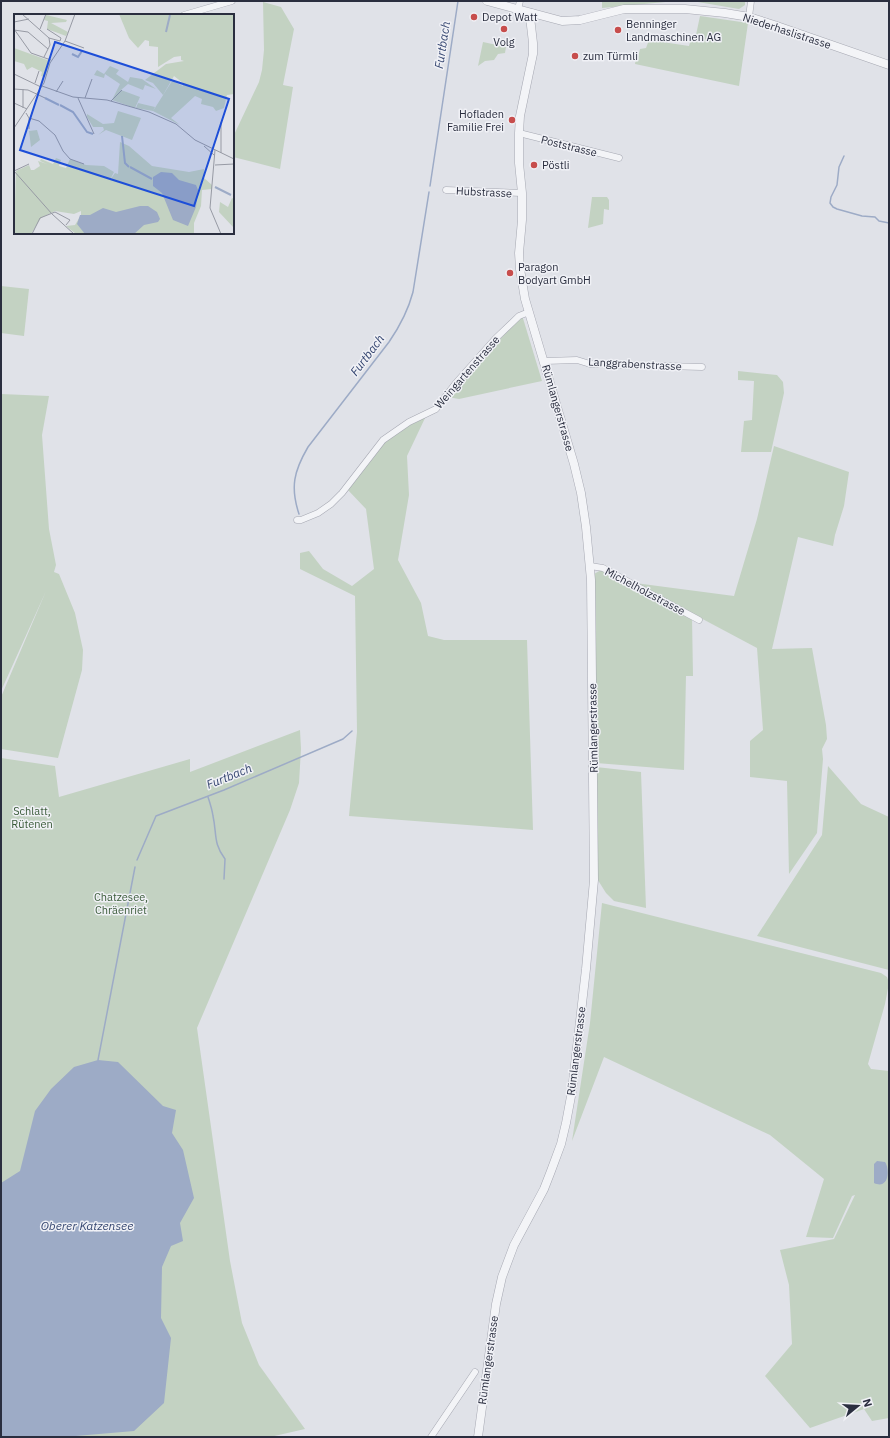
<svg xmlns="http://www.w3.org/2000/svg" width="890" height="1438" font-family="'IBM Plex Sans',sans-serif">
<rect width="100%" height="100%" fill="#e0e2e8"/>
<g fill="#c3d2c2">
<path d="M602,1H676L602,8Z"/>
<path d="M692,1H745V5L739,9Z"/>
<path d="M263,2L281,7L294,29L283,85L293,87L280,169L233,157V137L259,82L262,70L264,50Z"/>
<path d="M700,16L748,23L739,86L635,64L636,58L638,57L640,49L646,48L649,40L689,46L692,35H696Z"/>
<path d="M483,42L506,47L505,53L498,54L494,60L485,61L478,66Z"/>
<path d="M592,197H607L609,200V210L604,209L603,224L588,228Z"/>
<path d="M1,286L29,289L24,336L1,333Z"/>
<path d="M522,315L542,381L459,399L448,397Z"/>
<path d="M738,371L777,375L783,382L784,393L771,452H741L744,421L752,420L754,381L738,380Z"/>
<path d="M1,394L49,396L42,435L49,529L56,565L54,572L59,574L75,613L83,650L82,670L58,758L1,749V697L46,591L1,691Z"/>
<path d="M426,416L407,456L409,495L398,560L421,603L428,636L444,640H527L533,830L349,816L357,732L355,596L300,569V553L309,551L323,569L352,586L374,569L366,509L347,489L385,441L409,424Z"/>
<path d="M774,446L849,472L844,506L835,535L833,546L798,537L772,649L812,648L826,725L827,739L822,749L823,759L817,833L789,874L787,781L750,777V741L763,730L757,648L635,583L734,596L757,519Z"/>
<path d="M601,570L692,617L693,676H686L684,770L596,763L594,574Z"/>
<path d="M300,730L301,749L299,783L290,810L197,1028L230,1261L242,1323L259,1365L305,1429L270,1437H1V758L55,766L59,797L190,759V772Z"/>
<path d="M828,766L861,804L889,817V970L757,936L822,835Z"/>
<path d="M596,767L641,772L646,908L614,901L606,893L596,877Z"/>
<path d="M602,903L881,973L887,977L889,983L885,1004L868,1064L871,1069L889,1071V1418L872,1421L864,1409L810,1428L765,1376L792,1344L789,1285L780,1250L834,1239L855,1195L852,1196L833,1238L806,1237L824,1179L770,1135L604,1057L572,1141L590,1023Z"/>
</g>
<g fill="#9dabc6">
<path d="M98,1060L118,1062L163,1106L176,1110L172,1133L183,1150L194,1198L180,1223L183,1241L171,1246L162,1267L161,1318L171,1338L164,1403L134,1431L64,1437H1V1183L20,1171L35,1111L51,1089L74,1067Z"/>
<path d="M877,1161L885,1162C890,1169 889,1190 874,1183V1164Z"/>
</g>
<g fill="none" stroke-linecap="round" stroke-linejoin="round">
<g stroke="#9dabc6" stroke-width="1.5">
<path d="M844,156L839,167L837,185L831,197L830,203L833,207L837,209L862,216L875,217L879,221L889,223"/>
<path d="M430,186L458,1"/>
<path d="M299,514C290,487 294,471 308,447L389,342C400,326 408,311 413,292L429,192"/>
<path d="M208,797C210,803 212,809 213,816C217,834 213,843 225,859L224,879"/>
<path d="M137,860L156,816L224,790L343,739L352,731"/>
<path d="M98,1060L135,867"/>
</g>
<g stroke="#a6a8b2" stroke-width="7">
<g id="minor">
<path d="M518,9L520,1"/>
<path d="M184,15L232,1"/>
<path d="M749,17L751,1"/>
<path d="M519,133L619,158"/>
<path d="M446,190L522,193"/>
<path d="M545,361L577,360L590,364L702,367"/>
<path d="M297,520H301L318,513L331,504L342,493L383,440L409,422L436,409L455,384L495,339L519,316L529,312"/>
<path d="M590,566L603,568L699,620"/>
<path d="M431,1437L475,1372"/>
</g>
</g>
<g stroke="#a6a8b2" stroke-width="9">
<g id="tertiary">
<path d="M487,1L562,21L580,20L624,9H685L725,13L749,17L774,25L889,65"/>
<path d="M478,1437L496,1304L502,1277L514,1245L544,1189L551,1171L561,1144L566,1123L572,1091L586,969L594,880L591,580L586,527L581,493L574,464L525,299L520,269L519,253L522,220V193L519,163V133L520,116L533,54V43L530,17L531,13"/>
</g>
</g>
<use href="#minor" stroke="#f3f4f7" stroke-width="6"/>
<use href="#tertiary" stroke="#f3f4f7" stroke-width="8"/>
</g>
<g fill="#c74d4c" stroke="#f0f1f6" stroke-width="1.5">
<circle cx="474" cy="17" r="4"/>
<circle cx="504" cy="29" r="4"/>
<circle cx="618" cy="30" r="4"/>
<circle cx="575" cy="56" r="4"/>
<circle cx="512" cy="120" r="4"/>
<circle cx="534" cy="165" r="4"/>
<circle cx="510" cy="273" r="4"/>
</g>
<g text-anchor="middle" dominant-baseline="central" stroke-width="3" stroke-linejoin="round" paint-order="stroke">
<g font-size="11" fill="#2a2e3f" stroke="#f0f1f6" text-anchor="start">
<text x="482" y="17">Depot Watt</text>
<text x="626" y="24">Benninger<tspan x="626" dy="13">Landmaschinen AG</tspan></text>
<text x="504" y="42" text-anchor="middle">Volg</text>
<text x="583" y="56">zum Türmli</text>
<text x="504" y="114" text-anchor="end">Hofladen<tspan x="504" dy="13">Familie Frei</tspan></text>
<text x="542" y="165">Pöstli</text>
<text x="518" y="267">Paragon<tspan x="518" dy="13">Bodyart GmbH</tspan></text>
</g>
<g font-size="11" fill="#2a2e3f" stroke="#f0f1f6">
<text transform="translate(787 31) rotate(18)">Niederhaslistrasse</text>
<text transform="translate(569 146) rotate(14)">Poststrasse</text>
<text transform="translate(484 192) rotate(3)">Hubstrasse</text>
<text transform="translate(635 364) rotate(3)">Langgrabenstrasse</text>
<text transform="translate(467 372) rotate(-49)">Weingartenstrasse</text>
<text transform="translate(558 408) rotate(74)">Rümlangerstrasse</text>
<text transform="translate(645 591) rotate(28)">Michelholzstrasse</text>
<text transform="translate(593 728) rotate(-91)">Rümlangerstrasse</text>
<text transform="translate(576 1051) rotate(-83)">Rümlangerstrasse</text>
<text transform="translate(488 1360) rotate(-82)">Rümlangerstrasse</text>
</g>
<g font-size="11" fill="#395a38" stroke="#f0f1f6">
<text x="32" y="811">Schlatt,<tspan x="32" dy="13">Rütenen</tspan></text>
<text x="121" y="897">Chatzesee,<tspan x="121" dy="13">Chräenriet</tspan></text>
</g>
<g font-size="12" font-style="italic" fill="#364771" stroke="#f0f1f6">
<text transform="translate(442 45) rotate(-81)">Furtbach</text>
<text transform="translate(367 355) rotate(-53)">Furtbach</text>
<text transform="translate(229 776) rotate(-22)">Furtbach</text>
<text x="87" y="1225">Oberer Katzensee</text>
</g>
</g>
<g transform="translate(14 14)">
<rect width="220" height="220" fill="#e0e2e8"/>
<path d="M105,0H220V80L213,81L210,94L202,97L199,93L187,90L188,85L181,82L157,104L166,111L139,97L122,94L124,89L141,93L139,97L158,67L169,72V69L160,62L149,81L139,69L131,66L152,50L170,47L167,46V42L160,43L144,53V33L135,32V27L131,26L124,34L115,24ZM32,1L53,6L52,8L37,9L54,18L52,22L33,15L34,7L30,6ZM0,34L36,47L31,63L27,62L28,58L18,53L13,56L10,50L0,47ZM96,52L105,56L102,60L114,68L116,63L128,65L142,75L131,71L129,76L114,70L107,76L126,83L121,94L98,86L106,70L91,60L90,64L80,61L83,56L90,60ZM104,97L127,104L118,126L92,116L84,121L90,116L89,113H79L73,103V100L89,110L100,109ZM23,116L26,126L17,133L15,117ZM106,128L115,132L138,152L175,158L190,155V164L198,171V175L188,176L187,192L180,209V220H62L52,212L61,211L67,201V197L60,200L41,197L27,204L17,220H0L2,157L15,151L17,156H20L26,152L24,147L33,150L26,147L27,145L39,150L42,144L47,146L45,152L52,154L56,145L72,151L90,152L100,158L96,166L101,159L104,160ZM218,184L220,185V214L205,198L206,188L214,193Z" fill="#c3d2c2"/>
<path d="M147,158L158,159L165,166L182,171L184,176L182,193L174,212L159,206L148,179L139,172V163ZM126,192H134L143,198L146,205L144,208L130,211L120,220H71L63,210L66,201H76L89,194L102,198Z" fill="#9dabc6"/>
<path fill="none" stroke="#9dabc6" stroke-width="2" d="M152,18L156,1M58,40L64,43L68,37M31,84L45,91M46,91L59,98L73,118L79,120M108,122L111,149L115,153M116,153L138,165M201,173L217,181"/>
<path fill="none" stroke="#979aa4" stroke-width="1" d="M8,0L35,24L36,31L30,43M0,8L15,5M0,15L17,39L37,46M26,15L32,0M33,15L47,24L46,27L35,24M0,16L14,18L34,35M51,27L70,34M0,60L27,73M21,69L25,57M28,72L59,83L93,86L135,98L162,110L181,126L220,145M0,75L14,76L31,84M42,78L49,67M64,84L80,120M71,84L78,65M97,87L108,76M0,89L13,95M9,94V75M12,99L15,104V115M15,104L25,107L41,121L49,137L56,145L70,150M207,108V139M0,114L30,69L36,49L51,27L61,0M190,132L200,141M201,136L196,194L207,220M201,151L220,150M0,157L15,150M0,157L38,200L60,220M18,220L26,204L41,198L56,206L52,211"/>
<path fill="#1d4ed8" fill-opacity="0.15" stroke="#1d4ed8" stroke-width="2" d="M41,28L215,85L180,192L6,136Z"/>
<rect width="220" height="220" fill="none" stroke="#2a2e3f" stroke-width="2"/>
</g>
<rect width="890" height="1438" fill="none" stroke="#2a2e3f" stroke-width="4"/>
<g transform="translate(858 1406) rotate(72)" stroke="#f0f1f6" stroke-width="3" paint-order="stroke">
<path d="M0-3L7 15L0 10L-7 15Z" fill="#2a2e3f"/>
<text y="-6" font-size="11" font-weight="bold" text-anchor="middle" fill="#2a2e3f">N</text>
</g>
</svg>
